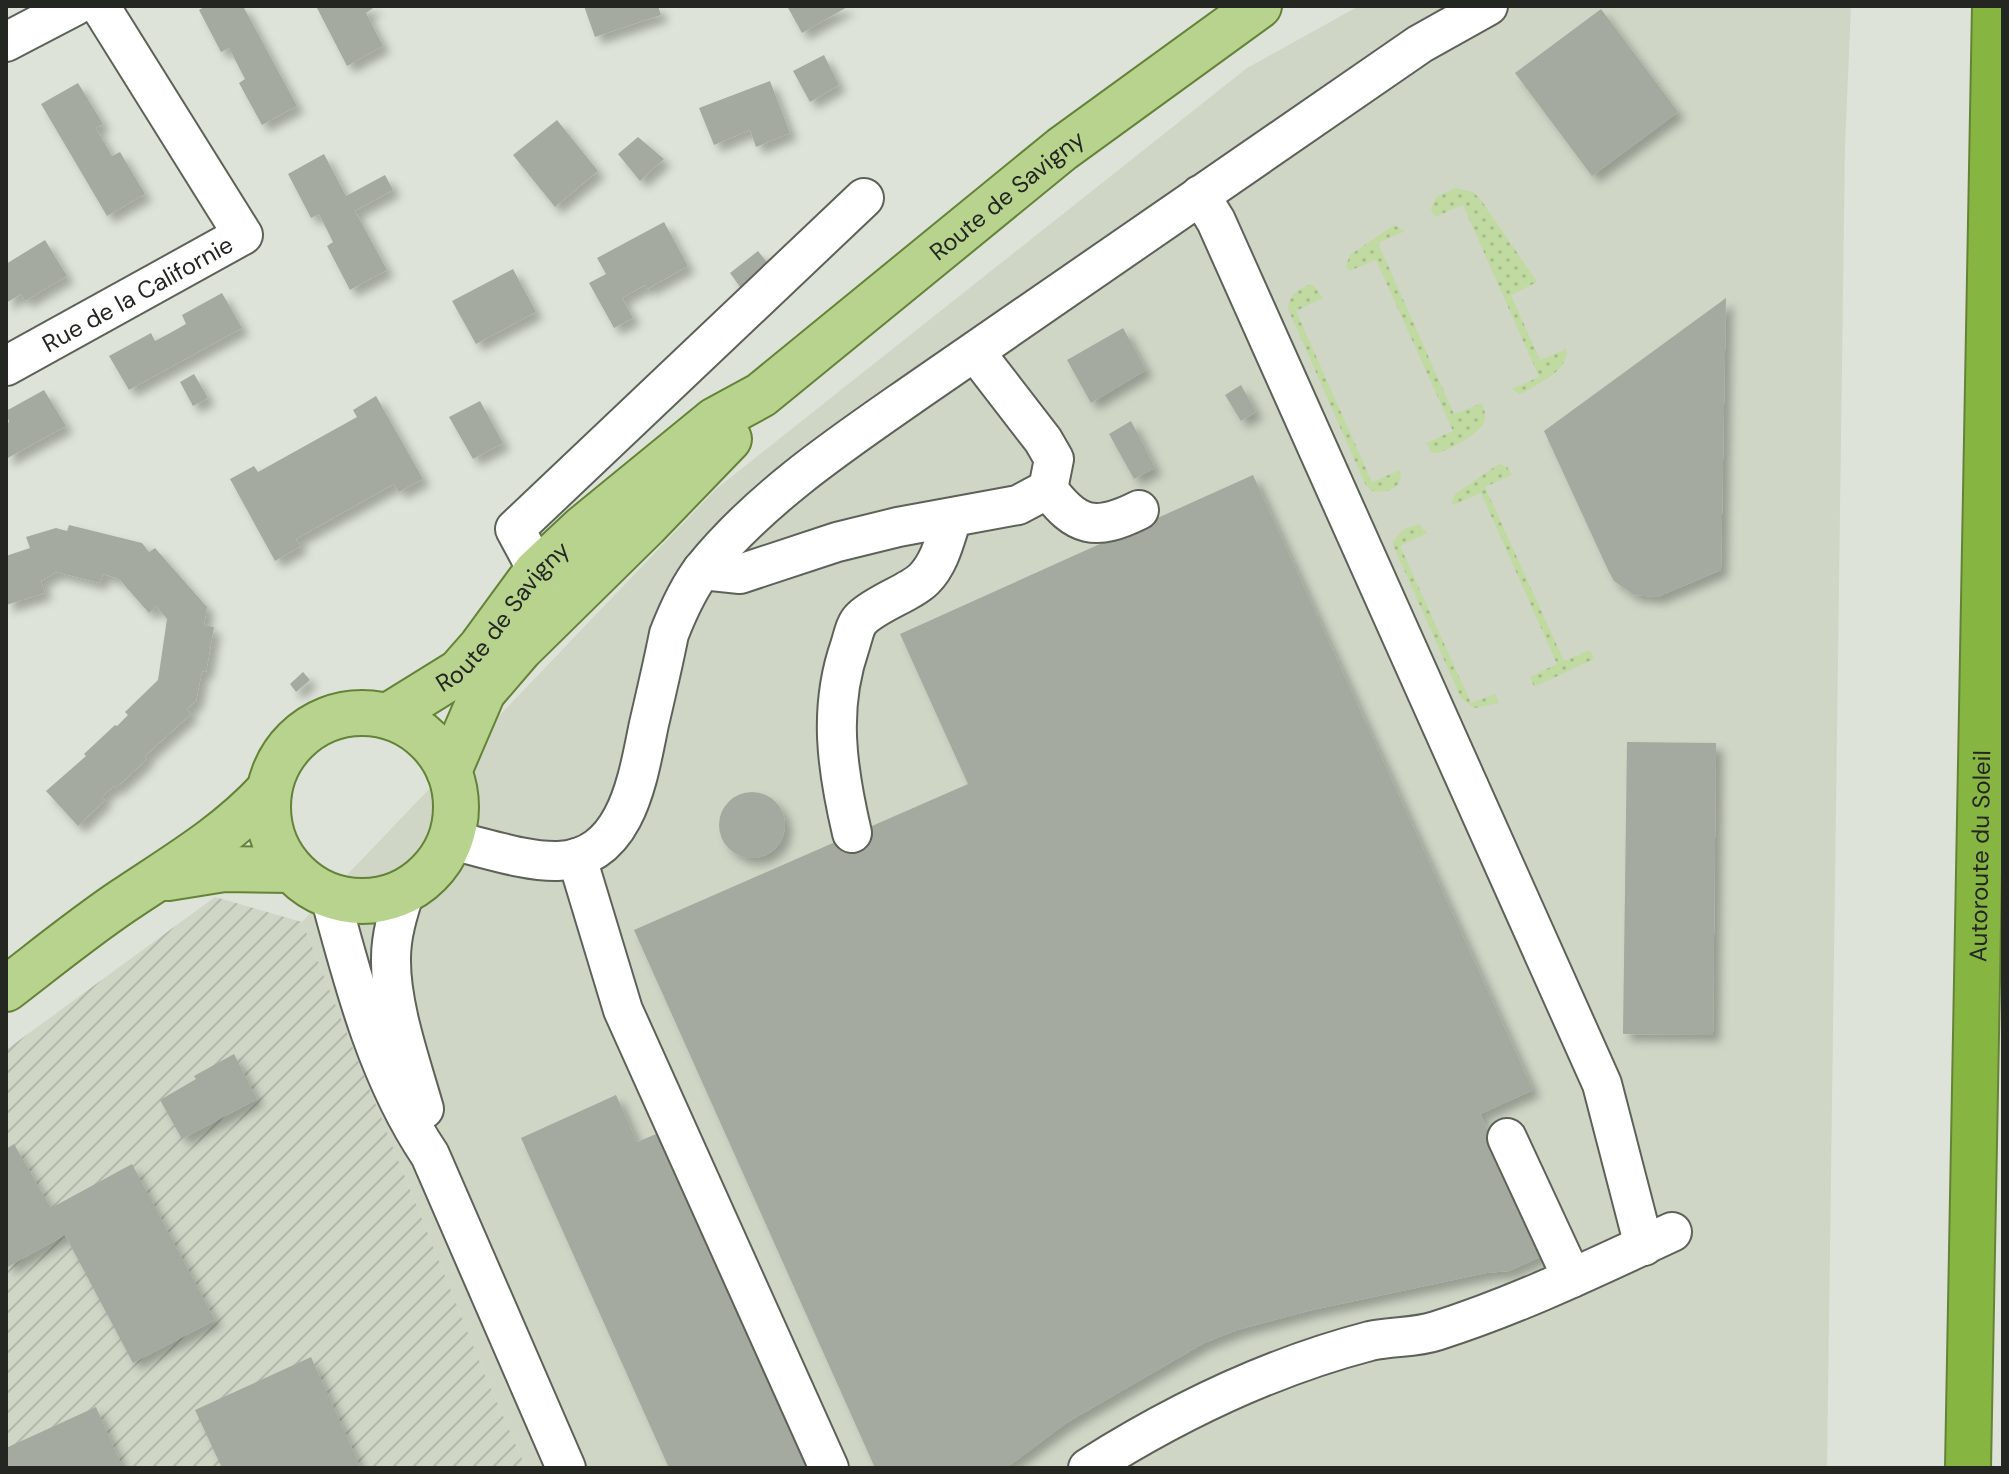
<svg xmlns="http://www.w3.org/2000/svg" width="2009" height="1474" font-family="'DM Sans',sans-serif">
<defs>
<pattern id="industrial-furrows" width="10" height="10" patternUnits="userSpaceOnUse" patternTransform="scale(2)"><rect width="10" height="10" fill="#cfd6c6"/><path d="M-1 1l2-2M0 10L10 0M9 11l2-2" fill="none" stroke="#b2b8aa"/></pattern>
<pattern id="grass-dots" width="8" height="8" patternUnits="userSpaceOnUse" patternTransform="scale(2)"><rect width="8" height="8" fill="#c0daa2"/><path d="M2 2h.1M6 6h.1" fill="none" stroke="#a5bb8b" stroke-width="1.8" stroke-linecap="round"/></pattern>
<filter id="shadow"><feDropShadow dx="7" dy="7" stdDeviation="4" flood-color="#0004"/></filter>
</defs>
<rect width="100%" height="100%" fill="#dde3d8"/>
<path fill="#cfd6c6" d="M1359,6H1851L1845,145L1827,1468H526L485,1375L302,922L716,489L1247,68Z"/>
<path fill="url(#industrial-furrows)" d="M215,897L302,922L485,1375L526,1468H6V1050Z"/>
<g fill="url(#grass-dots)">
<path d="M1456,188L1473,192L1481,200L1537,282L1511,295L1540,360L1566,349C1570,370 1540,382 1525,392L1519,394L1512,389L1539,377L1463,205L1435,217L1431,209L1436,197Z"/>
<path d="M1394,225L1405,231L1378,243L1454,414L1482,403C1484,409 1487,416 1484,423C1478,434 1444,455 1432,453L1426,443L1453,431L1376,260L1349,271L1346,266L1350,255Z"/>
<path d="M1309,285L1314,286L1323,298L1296,311L1372,482L1400,470C1405,488 1386,494 1372,491L1366,486L1288,309C1288,297 1297,289 1309,285Z"/>
<path d="M1499,464L1507,467L1512,475L1485,487L1564,661L1590,650L1594,659L1534,687L1530,677L1557,664L1481,493L1453,505L1452,502L1455,494Z"/>
<path d="M1417,525L1421,526L1427,533L1400,546L1471,703L1495,694L1499,703L1474,708L1461,698L1393,545C1396,534 1406,526 1417,525Z"/>
</g>
<g fill="#a4aa9f" filter="url(#shadow)">
<path d="M206,6H243L297,106L262,125L239,83L245,79L229,48L221,52L199,10Z"/>
<path d="M316,6H376L366,13L383,46L347,66Z"/>
<path d="M584,6H658L661,15L595,37Z"/>
<path d="M787,6H849L802,33Z"/>
<path d="M1601,9L1678,112L1592,176L1515,73Z"/>
<path d="M824,55L839,85L810,102L793,71Z"/>
<path d="M770,81L790,133L756,147L750,130L714,145L699,108Z"/>
<path d="M78,83L103,124L96,128L112,156L120,152L145,194L107,216L41,104Z"/>
<path d="M557,120L598,171L555,207L513,155Z"/>
<path d="M638,137L664,159L640,181L618,154Z"/>
<path d="M324,154L346,196L385,175L393,190L355,211L387,270L350,290L327,246L333,242L319,214L311,218L288,174Z"/>
<path d="M664,222L688,266L647,289L645,285L622,298L633,318L614,328L589,283L606,274L597,258Z"/>
<path d="M45,240L67,276L25,301L21,294L6,303V264Z"/>
<path d="M758,251L774,271L746,295L730,273Z"/>
<path d="M513,269L536,312L476,344L452,301Z"/>
<path d="M222,293L242,328L129,390L109,356L151,333L155,341L170,333L186,324L182,315Z"/>
<path d="M1726,298L1721,570L1657,597L1634,595L1614,581L1608,570L1544,431Z"/>
<path d="M1123,328L1146,370L1091,403L1067,360Z"/>
<path d="M194,374L208,398L193,406L180,382Z"/>
<path d="M1241,385L1256,412L1241,421L1225,395Z"/>
<path d="M44,390L66,426L6,459V424L9,422L6,411Z"/>
<path d="M376,396L423,479L399,492L394,484L296,539L301,546L275,561L230,479L254,466L258,472L357,417L353,410Z"/>
<path d="M480,401L503,443L473,459L449,417Z"/>
<path d="M1131,421L1155,468L1134,479L1109,434Z"/>
<path d="M1253,475L1533,1090L1480,1114L1544,1255L1509,1271L1486,1273L1312,1310L1237,1330L1204,1343L1066,1423L1006,1468H875L634,930L968,784L900,634Z"/>
<path d="M69,525L142,543L149,552L155,548L207,607L204,625L214,627L206,672L202,671L196,701L187,709L191,714L145,756L147,759L116,788L114,786L107,792L102,797L105,800L78,826L46,791L86,756L84,754L115,725L117,726L128,715L125,712L158,680L167,619L156,606L149,613L119,579L103,574L100,583L56,572L41,581L45,593L6,605V556L30,548L26,537L56,528L67,531Z"/>
<path d="M303,672L310,680L296,692L290,684Z"/>
<path d="M1627,742L1716,743L1713,1035L1623,1034Z"/>
<circle cx="752" cy="825" r="33"/>
<path d="M234,1054L257,1099L182,1139L160,1100L196,1079L194,1076Z"/>
<path d="M616,1095L637,1142L661,1132L811,1468H669L521,1138Z"/>
<path d="M14,1144L51,1208L132,1164L215,1320L133,1363L65,1235L6,1268V1149Z"/>
<path d="M311,1357L361,1468H222L195,1410Z"/>
<path d="M96,1407L123,1468H6V1448Z"/>
</g>
<g fill="none" stroke-linecap="round" stroke-linejoin="round">
<g stroke="#5d6258" stroke-width="42">
<g id="minor">
<path d="M6,42L75,6"/>
<path d="M1200,195L1216,221L1602,1084L1644,1246"/>
<path id="s1" d="M6,366L243,235L100,6"/>
<path d="M1048,489C1076,527 1095,532 1139,510"/>
<path d="M702,570L740,574L837,542L898,527L1018,505L1048,489L1054,459L1043,440L975,352"/>
<path d="M551,596L515,529L864,198"/>
<path d="M852,833C837,769 828,709 850,646C853,637 855,624 862,618C879,602 910,593 924,579C940,563 945,539 952,518"/>
<path d="M450,840C483,847 525,862 558,861C628,858 638,776 649,724C656,694 663,664 669,634C678,611 688,588 703,569C762,496 844,442 920,389L1420,44L1488,6"/>
<path d="M577,858L623,1010L829,1468"/>
<path d="M405,891C398,913 391,935 391,958C390,1005 411,1063 424,1109"/>
<path d="M330,896C354,985 378,1078 430,1155L566,1468"/>
<path d="M1507,1138L1572,1278"/>
<path d="M1088,1468C1175,1413 1270,1367 1370,1341C1392,1336 1415,1338 1436,1331C1518,1305 1594,1268 1672,1232"/>
</g>
</g>
<g stroke="#648337" stroke-width="48">
<g id="major">
<circle cx="362" cy="807" r="94"/>
<path id="s2" d="M388,716L459,672L481,647L536,572L583,528L715,420L761,395L1062,149L1259,6"/>
<path d="M449,771L483,692L520,649L646,525L729,439"/>
<path d="M168,878L224,869L291,870"/>
<path d="M6,989C45,959 83,928 123,901C175,866 227,836 269,790"/>
</g>
</g>
<g stroke="#648337" stroke-width="48">
<g id="highway">
<path id="s3" d="M1968,1468L1995,6"/>
</g>
</g>
<use href="#minor" stroke="#fff" stroke-width="38"/>
<use href="#major" stroke="#b7d38e" stroke-width="44"/>
<use href="#highway" stroke="#87b542" stroke-width="44"/>
</g>
<g text-anchor="middle" dominant-baseline="central" stroke-width="6" stroke-linejoin="round" paint-order="stroke">
<g font-size="24" fill="#242622" stroke="#dde3d8">
<text stroke="none"><textPath href="#s2" startOffset="814">Route de Savigny</textPath></text>
<text stroke="none"><textPath href="#s1" startOffset="150">Rue de la Californie</textPath></text>
<text stroke="none"><textPath href="#s2" startOffset="154">Route de Savigny</textPath></text>
<text stroke="none"><textPath href="#s3" startOffset="612">Autoroute du Soleil</textPath></text>
</g>
</g>
<rect width="2009" height="1474" fill="none" stroke="#242622" stroke-width="16"/>
</svg>
